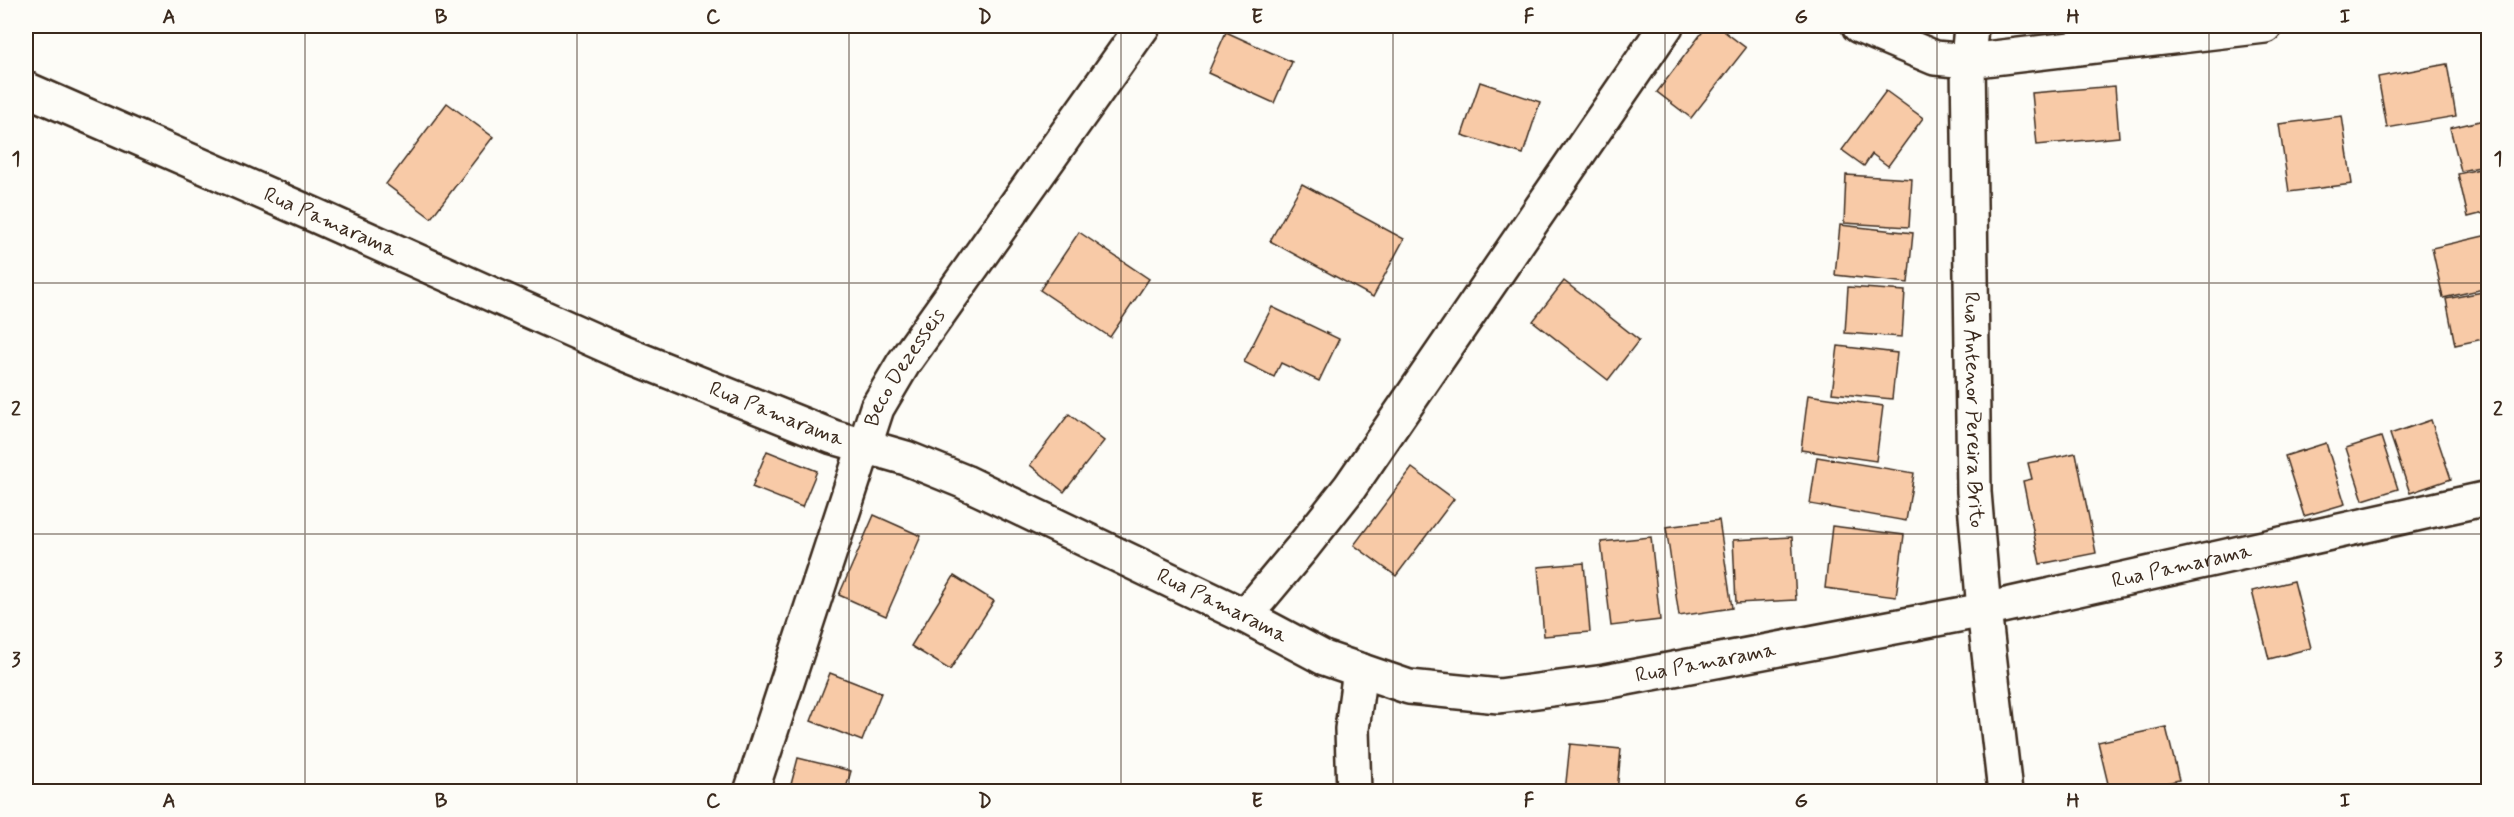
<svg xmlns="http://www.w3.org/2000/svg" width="2514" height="817" font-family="Mynerve,sans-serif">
<rect width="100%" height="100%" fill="#fdfcf7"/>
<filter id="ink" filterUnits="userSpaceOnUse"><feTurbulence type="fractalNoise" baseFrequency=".0167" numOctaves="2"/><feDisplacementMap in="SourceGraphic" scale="12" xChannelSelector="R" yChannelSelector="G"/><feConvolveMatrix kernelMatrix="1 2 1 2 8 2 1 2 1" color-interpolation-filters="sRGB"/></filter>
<g filter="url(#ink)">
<g fill="#f8caa7" stroke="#3b2a1e" stroke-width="1.5">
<path d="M1707,26H1717L1746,48L1691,118L1657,92Z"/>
<path d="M1226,32L1292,62L1274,103L1208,73Z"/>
<path d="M2447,64L2456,116L2387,128L2378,77Z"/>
<path d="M1480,82L1540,102L1523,154L1462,135Z"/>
<path d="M2115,86L2119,137L2037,145L2032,93Z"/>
<path d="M1886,91L1923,118L1888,166L1872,154L1864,166L1842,150Z"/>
<path d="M447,103L493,137L431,218L386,184Z"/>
<path d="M2342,116L2352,184L2289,192L2279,124Z"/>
<path d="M2488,119V165L2461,171L2450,128Z"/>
<path d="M2488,167V212L2468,217L2458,174Z"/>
<path d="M1846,175L1912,179L1909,227L1844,223Z"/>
<path d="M1302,184L1404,239L1373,297L1270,241Z"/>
<path d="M1840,225L1913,233L1908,283L1835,275Z"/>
<path d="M1079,232L1149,279L1110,337L1040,290Z"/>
<path d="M2488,235V288L2443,298L2432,248Z"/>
<path d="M1564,281L1639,340L1608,380L1533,321Z"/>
<path d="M1848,287L1905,291L1902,337L1845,333Z"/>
<path d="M2488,291V338L2455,345L2446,299Z"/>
<path d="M1272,307L1339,339L1319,381L1281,363L1274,377L1244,362Z"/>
<path d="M1838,346L1897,353L1892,399L1832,393Z"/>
<path d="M1808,395L1883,406L1876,461L1801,450Z"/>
<path d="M1069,414L1104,441L1064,492L1030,465Z"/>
<path d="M2431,420L2451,479L2410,493L2390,434Z"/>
<path d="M2381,437L2398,489L2363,500L2346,448Z"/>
<path d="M2326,443L2345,504L2304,516L2285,456Z"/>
<path d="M767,451L817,471L802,507L752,487Z"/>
<path d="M2076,453L2096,553L2040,564L2023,481L2032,479L2028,463Z"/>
<path d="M1817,457L1914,473L1906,521L1810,504Z"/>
<path d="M1412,468L1454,499L1396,576L1354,545Z"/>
<path d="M874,515L921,536L886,616L839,595Z"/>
<path d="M1719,520L1732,608L1679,616L1666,527Z"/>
<path d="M1832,526L1904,535L1896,597L1825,588Z"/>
<path d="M1651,537L1660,620L1611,626L1601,542Z"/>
<path d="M1792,537L1796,600L1736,603L1733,540Z"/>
<path d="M1584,563L1590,632L1544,636L1538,567Z"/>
<path d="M954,576L994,601L950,670L911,646Z"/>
<path d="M2294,581L2311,648L2269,659L2252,591Z"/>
<path d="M830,673L881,693L862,741L811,721Z"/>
<path d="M2166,727L2179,780L2129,792H2110L2098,742Z"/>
<path d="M1570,744L1621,749L1617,792H1565Z"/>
<path d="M798,758L851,771L845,792H789Z"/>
</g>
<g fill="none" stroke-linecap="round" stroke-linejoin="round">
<g stroke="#3b2a1e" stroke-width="38">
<g id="minor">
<path d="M1859,26L1935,58L1968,61L2265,26"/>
<path id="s1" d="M1971,26L1968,61L1974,492L1984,610L2005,792"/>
<path id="s2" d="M26,89L312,214L623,353L833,437L906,458L965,482L1245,616L1324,658L1409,687L1499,696L1605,682L1984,610L2488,498"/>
<path d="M1245,616L1302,548L1350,487L1666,26"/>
<path id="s3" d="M751,792L877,408L903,364L1143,26"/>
<path d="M1354,792L1352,729L1360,670"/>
</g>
</g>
<use href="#minor" stroke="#fdfcf7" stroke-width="33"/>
</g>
</g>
<path fill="none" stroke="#3b2a1e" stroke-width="1.5" stroke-opacity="0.55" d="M305,26V792M577,26V792M849,26V792M1121,26V792M1393,26V792M1665,26V792M1937,26V792M2209,26V792M26,283H2488M26,534H2488"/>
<g text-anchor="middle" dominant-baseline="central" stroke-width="4.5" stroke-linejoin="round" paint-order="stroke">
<g font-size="21" fill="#3b2a1e" stroke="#fdfcf7">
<text stroke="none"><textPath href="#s2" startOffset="332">Rua Pamarama</textPath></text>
<text stroke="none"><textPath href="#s3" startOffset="453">Beco Dezesseis</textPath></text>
<text stroke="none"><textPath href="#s1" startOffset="384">Rua Antenor Pereira Brito</textPath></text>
<text stroke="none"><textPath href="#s2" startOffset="818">Rua Pamarama</textPath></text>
<text stroke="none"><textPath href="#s2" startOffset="2294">Rua Pamarama</textPath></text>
<text stroke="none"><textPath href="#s2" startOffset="1304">Rua Pamarama</textPath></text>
<text stroke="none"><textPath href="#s2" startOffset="1808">Rua Pamarama</textPath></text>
</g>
</g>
<rect width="2514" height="817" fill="none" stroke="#fdfcf7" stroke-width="66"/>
<rect x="33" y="33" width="2448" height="751" fill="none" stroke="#3b2a1e" stroke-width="2"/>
<g font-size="20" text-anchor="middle" font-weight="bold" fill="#3b2a1e">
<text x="169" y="23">A</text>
<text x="441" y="23">B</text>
<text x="713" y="23">C</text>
<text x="985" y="23">D</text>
<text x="1257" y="23">E</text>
<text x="1529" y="23">F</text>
<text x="1801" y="23">G</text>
<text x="2073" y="23">H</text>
<text x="2345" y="23">I</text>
<text x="16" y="165">1</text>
<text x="2498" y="165">1</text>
<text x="16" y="415">2</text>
<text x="2498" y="415">2</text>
<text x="16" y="666">3</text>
<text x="2498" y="666">3</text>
<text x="169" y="807">A</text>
<text x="441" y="807">B</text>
<text x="713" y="807">C</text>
<text x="985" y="807">D</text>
<text x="1257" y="807">E</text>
<text x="1529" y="807">F</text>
<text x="1801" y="807">G</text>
<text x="2073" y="807">H</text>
<text x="2345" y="807">I</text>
</g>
</svg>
